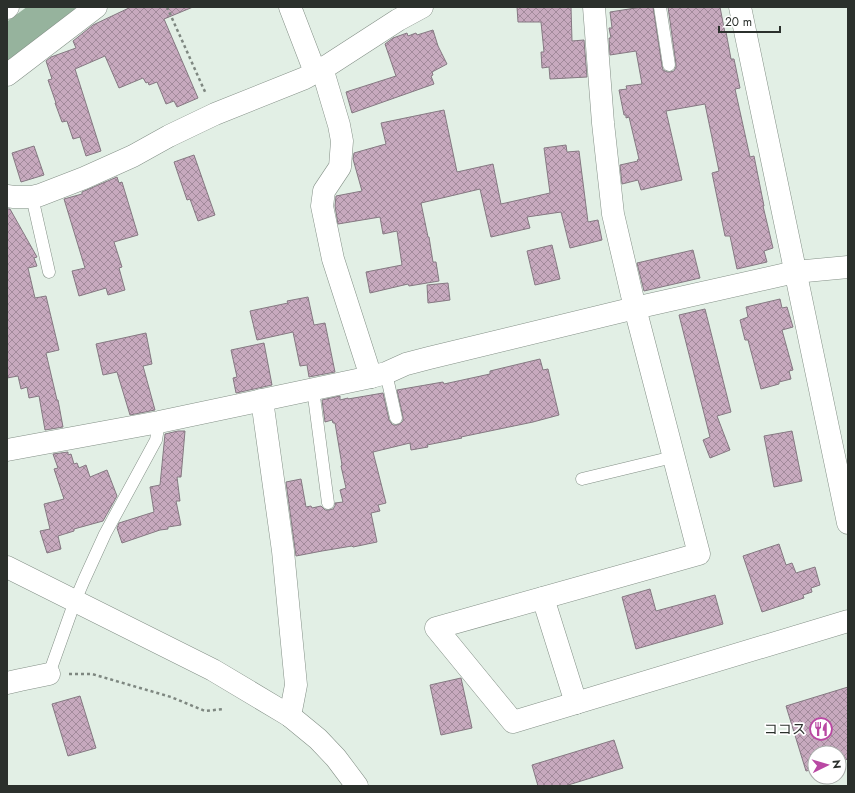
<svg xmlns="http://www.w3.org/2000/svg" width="855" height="793" font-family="Jost,'Noto Sans JP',sans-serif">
<defs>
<pattern id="building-cross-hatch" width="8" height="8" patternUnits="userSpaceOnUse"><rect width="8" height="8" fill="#c7a9be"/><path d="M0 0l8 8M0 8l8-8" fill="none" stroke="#a28a9b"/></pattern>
</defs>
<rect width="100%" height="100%" fill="#e2efe5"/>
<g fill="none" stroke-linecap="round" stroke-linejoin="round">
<path stroke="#96b39d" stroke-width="36" d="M7,44L57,7"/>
</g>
<g fill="url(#building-cross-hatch)" stroke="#857982">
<path d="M131,7H193L164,19L198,98L177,107L174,101L166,104L157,82L149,85L148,82L146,83L143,78L119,88L105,56L75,69L101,151L86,156L80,137L73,139L67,121L62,122L55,103H56L48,80L52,79L46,61L51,57L76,48L73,41L93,25Z"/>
<path d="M517,7H571L572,41L584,40L587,77L550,79L549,67L542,68L541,52H544L541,22H518Z"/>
<path d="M642,7H653L662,66L663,70L667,72H670L674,71L676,67V64L668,7H720L725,33L726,32L731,59H734L740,88L735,89L750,157L754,156L764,206H763L773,248L764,251L767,262L737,269L730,236H725L712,173L719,171L705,104L666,111L682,180L641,190L638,180L622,184L620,165L638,161L637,160L639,159L629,117L626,118V115H624L619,90L627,89L626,86L642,84L636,51L610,55L609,38H611L609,28H612L610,12Z"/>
<path d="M433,30L438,46L447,64L432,72L433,75L431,76L434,84L352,113L346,92L396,76L385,44L393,38L407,33L408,36L416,33L417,35Z"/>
<path d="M444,110L457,172L493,164L501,204L550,193L544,148L566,145L567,152L579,151L588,222L598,220L602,240L570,248L561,212L527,217L530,228L491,237L480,189L421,203L428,237H429L433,262H436L439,281L409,286L408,284L370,293L366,272L402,265L397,231L383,234L380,217L338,224L335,206L336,196L362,191L353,159L354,153L386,144L381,123Z"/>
<path d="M34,146L44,175L21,182L12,153Z"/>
<path d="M194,155L215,215L198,221L190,199L187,200L174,162Z"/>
<path d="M117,177L119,183L122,182L138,235L114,242L122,267L119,268L125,290L108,295L106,288L79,296L72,271L85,268L64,199L82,194V192Z"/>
<path d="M7,209H10L37,257L34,258L37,266L28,268L35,298L46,296L59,350L46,353L57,400H58L63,427L45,430L39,396L29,398L27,387L21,389L18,376L7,378Z"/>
<path d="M552,245L560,279L535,285L527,251Z"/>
<path d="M693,250L700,278L644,291L637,263Z"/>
<path d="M448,283L450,300L428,303L427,285Z"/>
<path d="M308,297L314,325L325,323L335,372L309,377L307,365L300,366L293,332L257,340L250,311L288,303L287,301Z"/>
<path d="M780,299L782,308L787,307L793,327L782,330L793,370L789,371L791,379L779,382V384L761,389L748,340H745L740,320L748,317L746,307Z"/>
<path d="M705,309L731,412L717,416L730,450L710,458L703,440L710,437L679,315Z"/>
<path d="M146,333L152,364L143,366L155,410L130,415L117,372L103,375L96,344Z"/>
<path d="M264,343L272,385L236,393L233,378L237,377L231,350Z"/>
<path d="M540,359L543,370L548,369L559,415L533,422L461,437L462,438L427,445L428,447L411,450L410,443L373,452L386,503L378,505L380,511L371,513L377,542L353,547L352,546L322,551L296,556L286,482L301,479L306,507L311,506L312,508L321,506L325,510H329L333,509L335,506V503L343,502L340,490L346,488L341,466L342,465L335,423H333L332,420L325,422L322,400L340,396V400L348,398V399L383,393L389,420L391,423L393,425H397L401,423L403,421V417L397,390L443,382L444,384L490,374V371Z"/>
<path d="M178,431H185L181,477H177L180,501H176L181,525L168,527V529L160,530L122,543L117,528L119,523L154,512L150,487L160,485L165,434Z"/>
<path d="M792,431L802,481L774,487L764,436Z"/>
<path d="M68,452V455L71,454L74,464L77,463L79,468L86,465L90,477L107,470L117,496L103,521L74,529V531L58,536L61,549L47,553L40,531L50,529L44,504L64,499L54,469L58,468L53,454Z"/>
<path d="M779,544L786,565L792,563L796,573L815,567L820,585L811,588L812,592L803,595L804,598L762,612L743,556Z"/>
<path d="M650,589L656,611L715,595L723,624L636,649L622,597Z"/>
<path d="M461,678L472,728L441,735L430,685Z"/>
<path d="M848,687V759L839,762V753H815V769L806,771L786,706Z"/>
<path d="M80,696L96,748L68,756L52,704Z"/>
<path d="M614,740L623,768L565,786H538L532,765Z"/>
</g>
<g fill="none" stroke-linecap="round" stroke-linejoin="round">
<g stroke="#849087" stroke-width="13">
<g id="service">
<path d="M660,7L669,65"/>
<path d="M32,197L49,272"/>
<path d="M386,373L396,418"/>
<path d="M313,389L328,503"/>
<path d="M582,479L673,457"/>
<path d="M49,674L75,601L84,580L105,534L156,440L159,422"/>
</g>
</g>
<g stroke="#849087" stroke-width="23">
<g id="minor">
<path d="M290,7L315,72"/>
<path d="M594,7L603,123L613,214L635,308L699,554L436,628L513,722L848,621"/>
<path d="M7,8L8,7"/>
<path d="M322,68L339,125L342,141L340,167L324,191L322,206L333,259L371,377"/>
<path d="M7,75L96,7"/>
<path d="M7,196L14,197H32L40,195L84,178L133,156L169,136L215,114L305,78L330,64L398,20L422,7"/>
<path d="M262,400L283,551L296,685L290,716"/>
<path d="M7,450L159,422L371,377L386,373L406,364L429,358L635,308L795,272L848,267"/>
<path d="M543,598L576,703"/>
<path d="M7,683L20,680L49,674"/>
</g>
</g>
<g stroke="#849087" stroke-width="23">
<g id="tertiary">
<path d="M740,7L848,523"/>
<path d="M7,567L213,670L290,716L318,739L336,758L357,786"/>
</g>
</g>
<g stroke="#7e8780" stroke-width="2.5" stroke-dasharray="3 3" stroke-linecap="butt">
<path d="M167,7L206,94"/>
<path d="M69,674H92L171,697L205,711L224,709"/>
</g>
<use href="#service" stroke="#fff" stroke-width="12"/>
<use href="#minor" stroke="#fff" stroke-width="22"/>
<use href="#tertiary" stroke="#fff" stroke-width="22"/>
</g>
<defs>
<g id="restaurant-ring" transform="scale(1.15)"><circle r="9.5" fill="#fff" stroke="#b948a3" stroke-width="1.5"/><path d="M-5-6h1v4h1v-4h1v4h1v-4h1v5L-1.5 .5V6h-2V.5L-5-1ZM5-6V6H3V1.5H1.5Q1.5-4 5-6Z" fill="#b948a3"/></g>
</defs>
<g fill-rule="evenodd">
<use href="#restaurant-ring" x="821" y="729"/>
</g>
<g text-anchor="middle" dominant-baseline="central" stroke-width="3.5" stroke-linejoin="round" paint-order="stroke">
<g font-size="14" fill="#2b302c" stroke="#fff" text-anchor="end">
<text x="806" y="729">ココス</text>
</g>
</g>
<rect width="855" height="793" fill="none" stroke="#2b302c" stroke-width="16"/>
<g transform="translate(827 765) rotate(85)"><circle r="19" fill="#ffffff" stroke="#aaacab"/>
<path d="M0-3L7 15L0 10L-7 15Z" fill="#b948a3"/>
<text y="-6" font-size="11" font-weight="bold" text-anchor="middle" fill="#2b302c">N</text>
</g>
<path d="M719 26v6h61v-6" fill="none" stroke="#2b302c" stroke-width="2"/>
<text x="725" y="26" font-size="12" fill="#2b302c" stroke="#ffffff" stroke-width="3" paint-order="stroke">20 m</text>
</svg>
